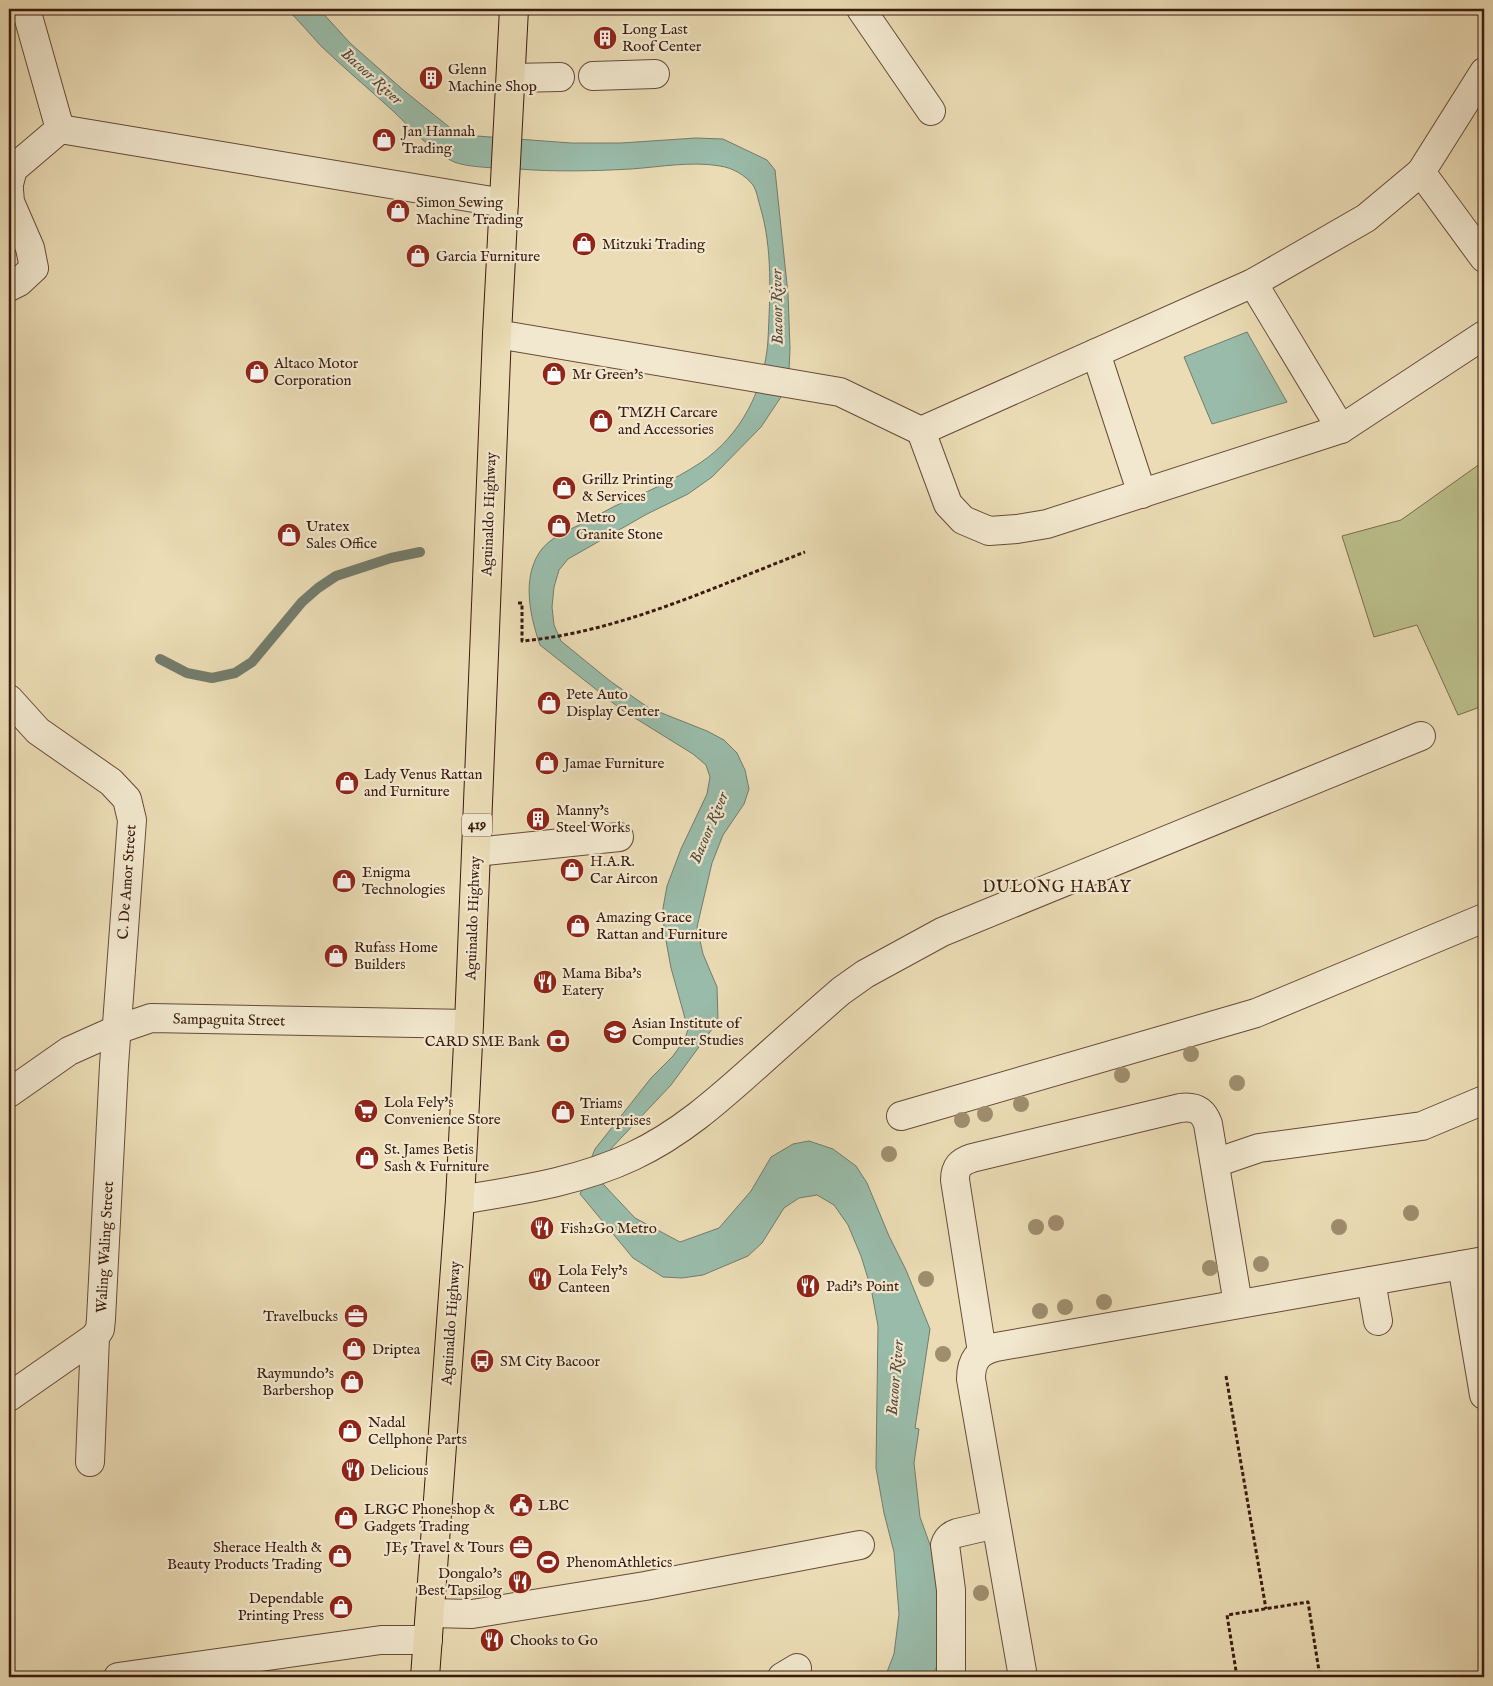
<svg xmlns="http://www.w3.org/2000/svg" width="1493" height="1686" font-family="'IM FELL English',serif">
<rect width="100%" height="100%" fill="#ebdcb5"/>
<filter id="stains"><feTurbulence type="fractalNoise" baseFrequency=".004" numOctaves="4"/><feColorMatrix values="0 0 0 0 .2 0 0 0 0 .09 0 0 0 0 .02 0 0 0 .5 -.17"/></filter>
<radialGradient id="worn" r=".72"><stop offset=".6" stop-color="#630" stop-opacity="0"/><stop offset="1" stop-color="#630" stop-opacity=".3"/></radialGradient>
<path fill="#bbbf8b" stroke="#7a6d4d" d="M1484,461V709L1483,706L1458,715L1417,625L1374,637L1342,536L1401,520Z"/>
<g fill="#99bcaa" stroke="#737c6c">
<path d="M287,9H319L350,43L402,89L453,130L477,136L571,143H621L696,138L723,139L767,160L775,170L788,294L790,348L789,371L781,397L761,427L712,477L688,494L647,514L568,559L559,570L554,587L552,607L554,625L561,641L610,681L649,708L707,731L724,740L737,753L745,770L749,789L744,804L723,835L712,863L697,927L703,954L717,987L718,1021L671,1085L606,1154L598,1169L603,1184L635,1218L680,1242L719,1228L751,1191L771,1157L793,1144L809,1141L833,1149L856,1166L867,1183L889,1236L906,1270L930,1329L915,1428L919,1429L914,1463L920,1517L934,1556L940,1585V1661L931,1677H885L894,1654L899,1614L894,1552L884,1513L876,1468L878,1326L871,1288L861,1256L848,1225L834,1205L817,1195L799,1198L784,1208L762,1243L748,1256L703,1275L682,1278L663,1277L633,1258L580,1194L586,1180L588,1166L595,1149L651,1078L673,1056L685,1039L688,1029L671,968L664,930L663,908L667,886L681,849L707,794L710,777L706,765L693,754L622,710L540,645C530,616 522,580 539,553C549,537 570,530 585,522C595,517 605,511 615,506C644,493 673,481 700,463C741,436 765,388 768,340C770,296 773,249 760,206C758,200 757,191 753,185C745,175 733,168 720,166C691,161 660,167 631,169C594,171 555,172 519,169C501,168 466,168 452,161C430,150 410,127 392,110C369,89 344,68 321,46C310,34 299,21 287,9Z"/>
<path d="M1247,332L1287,402L1212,424L1184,357Z"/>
</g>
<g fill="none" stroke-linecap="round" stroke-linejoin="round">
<path stroke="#737c6c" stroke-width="10" d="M160,659L187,673L212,678L235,673L252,662L302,602L318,588L336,576L391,558L420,552"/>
<g stroke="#664b38" stroke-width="30">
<g id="minor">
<path d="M26,9L60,129"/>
<path d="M861,9L931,111"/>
<path d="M593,76L655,74"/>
<path d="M511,78L560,77"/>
<path d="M1421,172L1484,258"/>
<path d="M9,184L13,169L60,129L504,203"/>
<path d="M9,190L10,202L30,248L34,268L19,282L9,287"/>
<path d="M1253,283L1341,429"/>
<path d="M497,334L840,392L921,431L948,504L963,520L989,531L1017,529L1047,524L1341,429L1484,335"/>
<path d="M1096,353L1142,494"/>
<path d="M921,431L1253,283L1366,218L1421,172L1484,72"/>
<path d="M9,699L38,731L111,782L127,799L132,820L114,1065L101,1319L100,1329L95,1337L90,1462"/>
<path d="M476,852L619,837"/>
<path d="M9,1093L69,1051L116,1030L151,1018L469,1024"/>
<path d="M901,1116L1256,1013L1484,918"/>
<path d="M1215,1163L1259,1148L1422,1126L1484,1100"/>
<path d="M460,1200C519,1190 578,1182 633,1156C680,1134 717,1101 755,1067C784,1041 812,1016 841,991L865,974L942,932L1421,736"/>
<path d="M1462,1265L1484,1395"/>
<path d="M1371,1281L1378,1321"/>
<path d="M982,1352L955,1180C955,1167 960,1162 972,1158L1180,1108C1195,1106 1203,1110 1208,1124L1238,1304"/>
<path d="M9,1397L95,1337"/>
<path d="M430,1613L472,1614L645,1586L860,1545"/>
<path d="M118,1677L381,1640H428"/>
<path d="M782,1677L797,1668"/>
<path d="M951,1677V1590L945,1545C947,1538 951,1535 957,1533L996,1524"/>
<path d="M1023,1677L971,1379C971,1361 978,1351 996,1347L1484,1261"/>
</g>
</g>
<g stroke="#391b0f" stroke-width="30">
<path id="highway" d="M425,1677L460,1200L469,1024L497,334L514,9"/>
</g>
<g stroke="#391b0f" stroke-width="3" stroke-dasharray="4 2.5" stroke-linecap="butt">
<path d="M518,603H522V641C620,632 714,587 805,552"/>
<path d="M1226,1376L1266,1609"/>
<path d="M1237,1677L1227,1615L1308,1602L1320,1677"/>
</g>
<use href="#minor" stroke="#f2e8cf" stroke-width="28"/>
<use href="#highway" stroke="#ebdcb5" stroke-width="28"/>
</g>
<g fill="#9f8d6e">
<circle cx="1191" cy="1054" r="8"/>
<circle cx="1122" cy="1075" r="8"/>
<circle cx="1237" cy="1083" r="8"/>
<circle cx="1021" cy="1104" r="8"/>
<circle cx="985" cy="1114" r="8"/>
<circle cx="962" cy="1120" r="8"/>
<circle cx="889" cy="1154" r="8"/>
<circle cx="1411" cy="1213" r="8"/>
<circle cx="1056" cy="1223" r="8"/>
<circle cx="1036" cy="1227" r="8"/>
<circle cx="1339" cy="1227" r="8"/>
<circle cx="1261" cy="1264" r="8"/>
<circle cx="1210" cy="1268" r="8"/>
<circle cx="926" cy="1279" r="8"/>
<circle cx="1104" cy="1302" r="8"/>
<circle cx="1065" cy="1307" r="8"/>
<circle cx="1040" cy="1311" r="8"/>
<circle cx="943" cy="1354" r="8"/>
<circle cx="981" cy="1593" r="8"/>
</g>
<defs>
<g id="building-disc" transform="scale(1.25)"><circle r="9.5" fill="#8f2418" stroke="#f2e8cf"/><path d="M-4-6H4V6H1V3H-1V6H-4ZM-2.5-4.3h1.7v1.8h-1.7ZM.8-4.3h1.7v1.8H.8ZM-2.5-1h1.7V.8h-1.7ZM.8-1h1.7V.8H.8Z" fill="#fff"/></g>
<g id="shop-disc" transform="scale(1.25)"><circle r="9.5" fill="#8f2418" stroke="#f2e8cf"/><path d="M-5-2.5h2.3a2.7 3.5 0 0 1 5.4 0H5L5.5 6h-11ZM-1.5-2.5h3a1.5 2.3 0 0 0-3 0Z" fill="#fff"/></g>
<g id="restaurant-disc" transform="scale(1.25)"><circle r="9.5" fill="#8f2418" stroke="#f2e8cf"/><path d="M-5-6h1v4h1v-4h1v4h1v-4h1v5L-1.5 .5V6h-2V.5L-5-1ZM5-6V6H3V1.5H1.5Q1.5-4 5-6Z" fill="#fff"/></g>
<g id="school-disc" transform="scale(1.25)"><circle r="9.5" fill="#8f2418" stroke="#f2e8cf"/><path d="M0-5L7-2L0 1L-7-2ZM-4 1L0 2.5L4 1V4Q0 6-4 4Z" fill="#fff"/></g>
<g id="bank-disc" transform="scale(1.25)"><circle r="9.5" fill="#8f2418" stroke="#f2e8cf"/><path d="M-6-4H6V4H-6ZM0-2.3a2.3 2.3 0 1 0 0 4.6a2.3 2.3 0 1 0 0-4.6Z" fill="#fff"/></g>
<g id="supermarket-disc" transform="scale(1.25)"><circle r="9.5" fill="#8f2418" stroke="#f2e8cf"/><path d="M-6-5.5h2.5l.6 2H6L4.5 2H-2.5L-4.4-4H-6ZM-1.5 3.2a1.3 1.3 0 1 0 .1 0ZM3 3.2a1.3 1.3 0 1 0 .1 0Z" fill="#fff"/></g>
<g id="office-disc" transform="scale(1.25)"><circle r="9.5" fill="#8f2418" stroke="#f2e8cf"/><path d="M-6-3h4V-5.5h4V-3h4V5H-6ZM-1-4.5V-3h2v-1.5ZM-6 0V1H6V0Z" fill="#fff"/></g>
<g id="bus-disc" transform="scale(1.25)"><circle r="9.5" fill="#8f2418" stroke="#f2e8cf"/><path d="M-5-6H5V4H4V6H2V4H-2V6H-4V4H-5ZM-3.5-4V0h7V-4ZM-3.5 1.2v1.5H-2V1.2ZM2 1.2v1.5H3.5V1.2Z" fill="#fff"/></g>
<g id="civic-disc" transform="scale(1.25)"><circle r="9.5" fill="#8f2418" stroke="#f2e8cf"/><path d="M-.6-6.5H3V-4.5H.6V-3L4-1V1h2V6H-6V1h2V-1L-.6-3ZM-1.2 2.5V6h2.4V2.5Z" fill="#fff"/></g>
<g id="stadium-disc" transform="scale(1.25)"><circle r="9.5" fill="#8f2418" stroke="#f2e8cf"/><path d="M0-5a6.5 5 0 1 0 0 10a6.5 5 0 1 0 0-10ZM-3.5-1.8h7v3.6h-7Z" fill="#fff"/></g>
</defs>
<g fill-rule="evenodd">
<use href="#building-disc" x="605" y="38"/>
<use href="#building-disc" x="431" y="78"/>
<use href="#shop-disc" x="384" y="140"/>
<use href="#shop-disc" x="398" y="211"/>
<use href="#shop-disc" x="584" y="244"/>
<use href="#shop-disc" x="418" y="256"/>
<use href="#shop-disc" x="257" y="372"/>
<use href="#shop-disc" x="554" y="374"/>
<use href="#shop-disc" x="601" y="421"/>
<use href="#shop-disc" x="564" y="488"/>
<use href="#shop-disc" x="559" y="526"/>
<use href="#shop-disc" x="289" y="535"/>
<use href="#shop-disc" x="549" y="703"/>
<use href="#shop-disc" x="547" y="763"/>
<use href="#shop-disc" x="347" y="783"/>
<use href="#building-disc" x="538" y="819"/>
<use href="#shop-disc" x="572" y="870"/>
<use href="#shop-disc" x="344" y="881"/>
<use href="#shop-disc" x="578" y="926"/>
<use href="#shop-disc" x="336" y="956"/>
<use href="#restaurant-disc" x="545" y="982"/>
<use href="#school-disc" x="615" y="1032"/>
<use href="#bank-disc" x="558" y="1041"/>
<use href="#supermarket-disc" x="366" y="1111"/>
<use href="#shop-disc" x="563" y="1112"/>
<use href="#shop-disc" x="367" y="1158"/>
<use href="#restaurant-disc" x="542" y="1228"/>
<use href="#restaurant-disc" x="540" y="1279"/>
<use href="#restaurant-disc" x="808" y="1286"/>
<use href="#office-disc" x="356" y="1316"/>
<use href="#shop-disc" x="354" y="1349"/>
<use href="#bus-disc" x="482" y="1361"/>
<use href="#shop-disc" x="352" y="1382"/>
<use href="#shop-disc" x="350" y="1431"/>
<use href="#restaurant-disc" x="353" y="1470"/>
<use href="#civic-disc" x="521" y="1505"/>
<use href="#shop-disc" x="346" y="1518"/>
<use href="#office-disc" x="521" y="1547"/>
<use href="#shop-disc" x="340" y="1556"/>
<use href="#stadium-disc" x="548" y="1562"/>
<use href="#restaurant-disc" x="520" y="1582"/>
<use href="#shop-disc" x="341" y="1607"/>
<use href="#restaurant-disc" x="492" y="1640"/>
</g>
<g text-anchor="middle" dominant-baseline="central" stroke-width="4.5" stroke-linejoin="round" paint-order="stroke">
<rect fill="#f2e8cf" stroke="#705849" stroke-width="1" x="462" y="813.5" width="30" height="23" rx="4"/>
<g font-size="14" font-weight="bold" fill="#391b0f">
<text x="477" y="825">419</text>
</g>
<g font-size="15" fill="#391b0f" stroke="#f2e8cf" text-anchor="start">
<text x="622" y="29">Long Last<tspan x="622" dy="17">Roof Center</tspan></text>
<text x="448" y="69">Glenn<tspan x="448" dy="17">Machine Shop</tspan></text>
<text x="402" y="131">Jan Hannah<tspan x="402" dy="17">Trading</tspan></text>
<text x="416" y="202">Simon Sewing<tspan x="416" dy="17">Machine Trading</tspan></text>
<text x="602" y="244">Mitzuki Trading</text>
<text x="436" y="256">Garcia Furniture</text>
<text x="274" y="363">Altaco Motor<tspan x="274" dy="17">Corporation</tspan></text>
<text x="572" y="374">Mr Green's</text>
<text x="618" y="412">TMZH Carcare<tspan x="618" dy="17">and Accessories</tspan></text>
<text x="582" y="479">Grillz Printing<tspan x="582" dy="17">&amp; Services</tspan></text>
<text x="576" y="517">Metro<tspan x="576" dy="17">Granite Stone</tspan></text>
<text x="306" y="526">Uratex<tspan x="306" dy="17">Sales Office</tspan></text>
<text x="566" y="694">Pete Auto<tspan x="566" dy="17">Display Center</tspan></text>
<text x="564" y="763">Jamae Furniture</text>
<text x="364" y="774">Lady Venus Rattan<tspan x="364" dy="17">and Furniture</tspan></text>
<text x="556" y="810">Manny's<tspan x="556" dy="17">Steel Works</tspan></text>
<text x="590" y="861">H.A.R.<tspan x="590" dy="17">Car Aircon</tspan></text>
<text x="362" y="872">Enigma<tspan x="362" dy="17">Technologies</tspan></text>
<text x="596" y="917">Amazing Grace<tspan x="596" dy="17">Rattan and Furniture</tspan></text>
<text x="354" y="947">Rufass Home<tspan x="354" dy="17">Builders</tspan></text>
<text x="562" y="973">Mama Biba's<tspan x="562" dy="17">Eatery</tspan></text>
<text x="632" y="1023">Asian Institute of<tspan x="632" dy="17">Computer Studies</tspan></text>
<text x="540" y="1041" text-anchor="end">CARD SME Bank</text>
<text x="384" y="1102">Lola Fely's<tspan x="384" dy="17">Convenience Store</tspan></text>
<text x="580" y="1103">Triams<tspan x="580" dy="17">Enterprises</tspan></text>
<text x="384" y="1149">St. James Betis<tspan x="384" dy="17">Sash &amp; Furniture</tspan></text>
<text x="560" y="1228">Fish2Go Metro</text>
<text x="558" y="1270">Lola Fely's<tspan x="558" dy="17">Canteen</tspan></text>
<text x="826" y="1286">Padi's Point</text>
<text x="338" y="1316" text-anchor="end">Travelbucks</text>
<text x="372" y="1349">Driptea</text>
<text x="500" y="1361">SM City Bacoor</text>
<text x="334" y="1373" text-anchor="end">Raymundo's<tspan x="334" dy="17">Barbershop</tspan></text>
<text x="368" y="1422">Nadal<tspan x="368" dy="17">Cellphone Parts</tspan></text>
<text x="370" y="1470">Delicious</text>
<text x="538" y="1505">LBC</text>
<text x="364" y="1509">LRGC Phoneshop &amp;<tspan x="364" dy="17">Gadgets Trading</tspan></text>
<text x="322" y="1547" text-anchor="end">Sherace Health &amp;<tspan x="322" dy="17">Beauty Products Trading</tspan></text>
<text x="504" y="1547" text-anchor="end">JE5 Travel &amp; Tours</text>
<text x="566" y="1562">PhenomAthletics</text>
<text x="502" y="1573" text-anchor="end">Dongalo's<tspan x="502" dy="17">Best Tapsilog</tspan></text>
<text x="324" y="1598" text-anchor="end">Dependable<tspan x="324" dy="17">Printing Press</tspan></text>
<text x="510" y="1640">Chooks to Go</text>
</g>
<g font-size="15" fill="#391b0f" stroke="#f2e8cf">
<text transform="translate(489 514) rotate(-88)">Aguinaldo Highway</text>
<text transform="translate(127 882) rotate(-86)">C. De Amor Street</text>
<text transform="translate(473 918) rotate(-88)">Aguinaldo Highway</text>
<text transform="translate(229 1020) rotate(1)">Sampaguita Street</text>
<text transform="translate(105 1247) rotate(-87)">Waling Waling Street</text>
<text transform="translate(451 1323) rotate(-86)">Aguinaldo Highway</text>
</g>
<g font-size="16" font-style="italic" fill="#564b3e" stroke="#f2e8cf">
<text transform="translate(371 77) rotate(42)">Bacoor River</text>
<text transform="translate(778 307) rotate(-91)">Bacoor River</text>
<text transform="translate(710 828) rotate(-67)">Bacoor River</text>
<text transform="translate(896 1378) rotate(-85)">Bacoor River</text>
</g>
<g font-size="16" letter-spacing="1" fill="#391b0f" stroke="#f2e8cf">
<text x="1057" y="888">DULONG HABAY</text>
</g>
</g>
<rect width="1493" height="1686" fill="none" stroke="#ebdcb5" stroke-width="30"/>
<rect x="10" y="10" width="1473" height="1666" fill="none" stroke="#391b0f" stroke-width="2.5"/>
<rect x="15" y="15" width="1463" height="1656" fill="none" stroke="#391b0f"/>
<rect width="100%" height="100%" filter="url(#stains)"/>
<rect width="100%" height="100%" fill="url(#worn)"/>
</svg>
